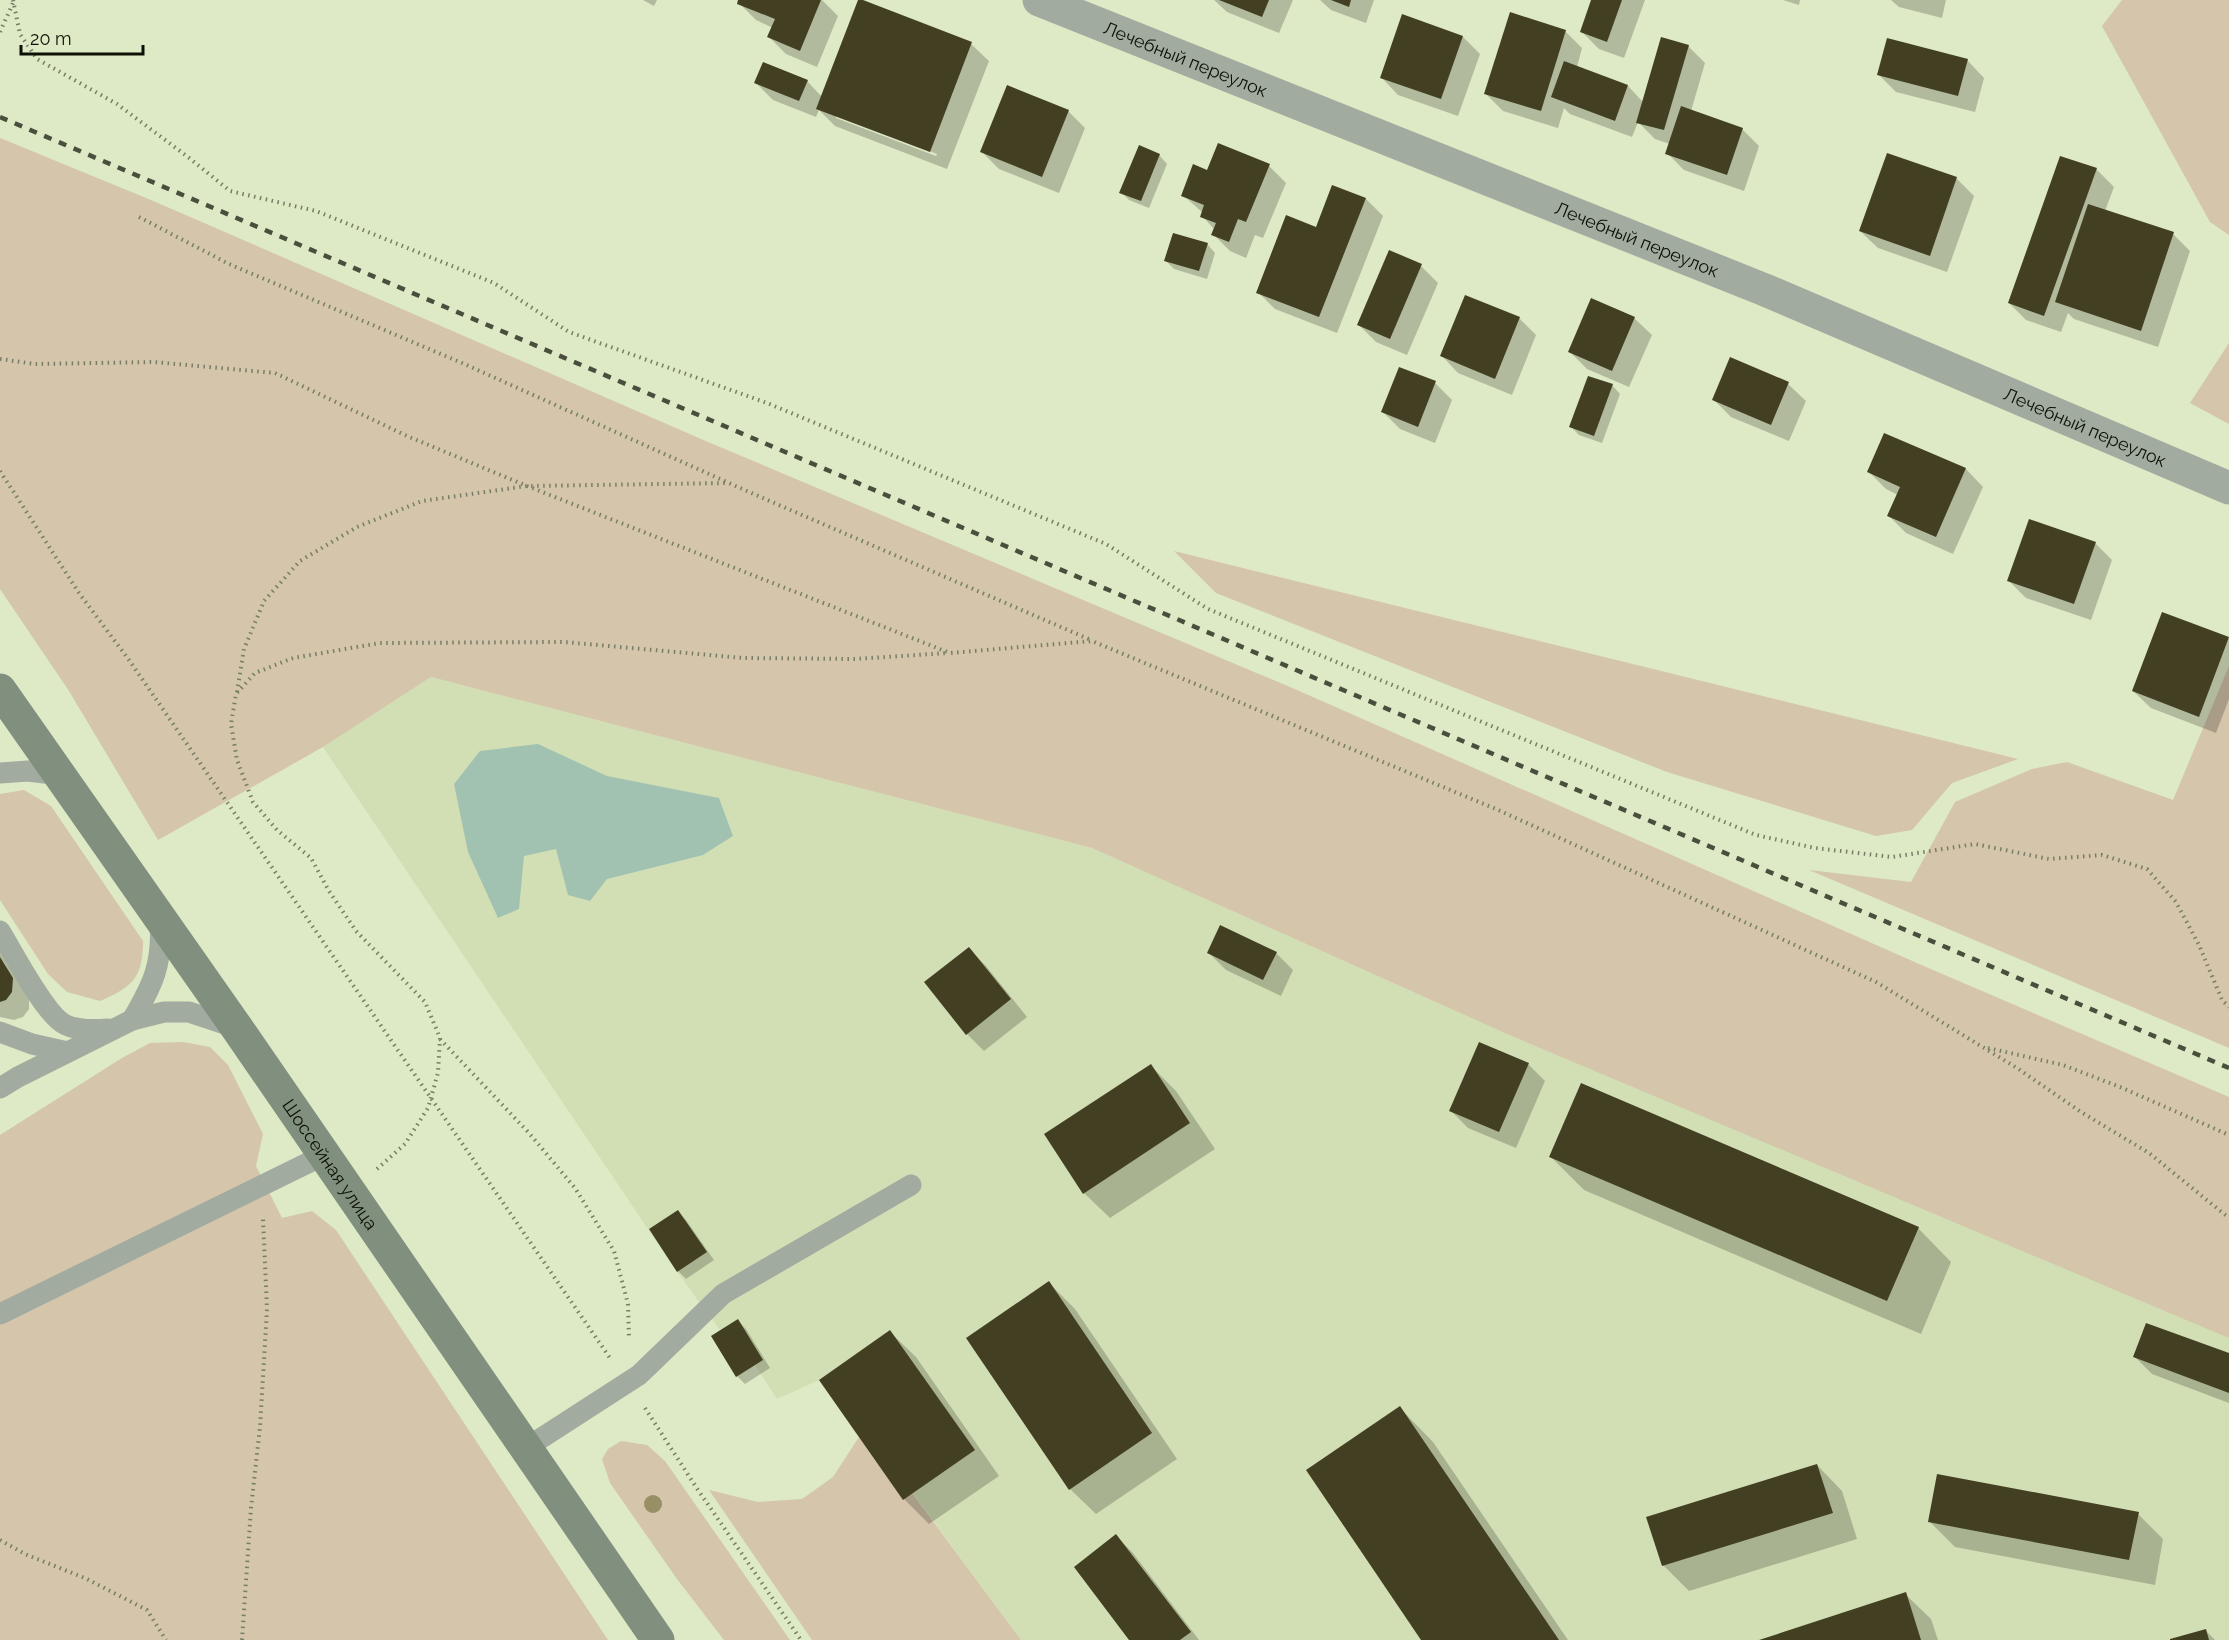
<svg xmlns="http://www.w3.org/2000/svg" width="2229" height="1640" font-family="Raleway,sans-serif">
<rect width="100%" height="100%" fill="#dee9c5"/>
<path fill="#d2dfb4" d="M431,677L1092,848L1507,1034L2229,1335V1640H1021L913,1493L903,1500L819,1380L777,1399L755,1365L736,1377L711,1336L720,1330L677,1272L323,747Z"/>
<g fill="#d4c5ab">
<path d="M2122,0H2229V235L2210,222L2102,26Z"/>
<path d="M0,138L151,200L708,442L1290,687L1926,967L2229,1097V1338L1507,1034L1092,848L431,677L323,747L158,840L69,691L0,589Z"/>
<path d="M2229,343V424L2190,403Z"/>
<path d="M1174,551L2018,759L1952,783L1912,830L1876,836L1667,772L1216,593Z"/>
<path d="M2229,666V1048L1809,870L1911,882L1955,802L2032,769L2067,762L2173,800Z"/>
<path d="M24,790L51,806L143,941C143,978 132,987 100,1001L67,992L48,974L0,900V794Z"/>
<path d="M183,1042L210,1047L228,1065L263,1134L256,1166L282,1218L312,1211L336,1230L608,1640H0V1135L122,1058L150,1043Z"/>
<path d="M859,1437L903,1499L912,1493L1021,1640H812L709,1490L758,1502L802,1499L833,1477Z"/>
<path d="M621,1441L647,1445L665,1461L790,1640H724L677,1579L610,1483L602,1459L608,1449Z"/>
</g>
<path fill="#a2c2b1" d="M538,744L607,776L719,798L733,836L703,855L607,879L590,901L568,895L556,849L524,856L519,909L498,918L468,852L454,784L480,751Z"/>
<g fill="#0003" fill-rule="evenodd">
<path d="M643,0H657L654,6Z"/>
<path d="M740,0H822L838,16L817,67L786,54L769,37L773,28L756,20L739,3Z"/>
<path d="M859,0L971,44L989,61L947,169L835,126L819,110L816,117L773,100L756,83L807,81L822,97ZM836,115L937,154L936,156L836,118Z"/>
<path d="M1214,0H1293L1279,33L1227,12Z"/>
<path d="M1320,0H1374L1366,23L1331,10Z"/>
<path d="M1593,0H1645L1624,58L1599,49L1582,32Z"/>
<path d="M1783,0H1800L1799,5Z"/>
<path d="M1891,0H1946L1942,18L1899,7Z"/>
<path d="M1565,31L1582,48L1577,67L1628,86L1643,102L1688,46L1705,63L1691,111L1742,129L1759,146L1744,191L1684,170L1667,153L1670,144L1655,139L1638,122L1632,137L1570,114L1564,108L1558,128L1503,111L1486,94Z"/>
<path d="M1463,37L1480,54L1458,116L1398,95L1381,77Z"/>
<path d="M1967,60L1984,78L1975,112L1896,92L1879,75Z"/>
<path d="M1068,111L1085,128L1059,193L999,169L982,152Z"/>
<path d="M1159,155L1167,164L1149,208L1129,200L1121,192Z"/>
<path d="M1887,155L1957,179L1974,196L1947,272L1878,248L1860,231Z"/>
<path d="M1269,166L1286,183L1263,238L1255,235L1246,258L1230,251L1213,234L1215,230L1202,216L1203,213L1183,195L1208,172Z"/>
<path d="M2096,169L2114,187L2105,211L2173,234L2190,251L2158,347L2074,319L2068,313L2061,332L2026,320L2009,303Z"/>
<path d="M1333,187L1366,199L1383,216L1337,333L1275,309L1258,292L1317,229Z"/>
<path d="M1207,244L1215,253L1207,279L1174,269L1166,261Z"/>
<path d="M1421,266L1438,283L1407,355L1376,342L1359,325Z"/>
<path d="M1519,318L1536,335L1512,395L1458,373L1441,355Z"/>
<path d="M1634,318L1652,335L1629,387L1587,369L1570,352Z"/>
<path d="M1731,359L1788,384L1806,401L1789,441L1731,417L1714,400Z"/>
<path d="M1435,383L1452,400L1435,443L1400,429L1383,412Z"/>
<path d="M1612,385L1620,394L1602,443L1579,435L1571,427Z"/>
<path d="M1885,434L1966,469L1983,487L1953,554L1906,533L1889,516L1898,495L1886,489L1869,472Z"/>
<path d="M2095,543L2112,560L2091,620L2026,598L2009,581Z"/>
<path d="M2163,614L2229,639V699L2216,733L2151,708L2133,691Z"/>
<path d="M0,948L29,997V1009L23,1017L14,1020L0,1017Z"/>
<path d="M969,949L986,966L1027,1017L984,1051L967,1034Z"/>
<path d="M1209,953H1276L1293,970L1281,996L1226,970Z"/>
<path d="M1528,1064L1545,1081L1516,1148L1468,1128L1451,1111Z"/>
<path d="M1151,1066L1176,1091L1215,1149L1110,1218L1084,1193Z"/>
<path d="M1551,1157L1918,1228L1951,1262L1921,1334L1584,1190Z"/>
<path d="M678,1212L686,1220L714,1260L686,1279L678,1271Z"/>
<path d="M1049,1283L1075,1309L1177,1459L1096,1514L1070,1489Z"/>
<path d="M738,1321L746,1329L770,1368L745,1384L737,1376Z"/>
<path d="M890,1332L916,1357L999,1476L929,1524L904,1499Z"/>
<path d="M2229,1355V1403L2152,1374L2135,1357Z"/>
<path d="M1400,1408L1433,1442L1568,1640H1423Z"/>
<path d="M1817,1465L1842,1491L1857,1539L1689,1591L1663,1565Z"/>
<path d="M2138,1514L2163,1539L2155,1585L1955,1547L1930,1522Z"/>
<path d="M1116,1536L1133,1553L1199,1640H1131Z"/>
<path d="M1905,1594L1931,1619L1938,1640H1763Z"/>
<path d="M2205,1630L2215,1640H2173Z"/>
</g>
<g fill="#433f23">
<path d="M738,0H821L800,51L767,37L775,19L737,4Z"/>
<path d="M858,0H863L972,42L930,152L816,109Z"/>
<path d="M1219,0H1269L1262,17Z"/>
<path d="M1331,0H1351L1349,7Z"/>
<path d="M1591,0H1622L1607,42L1580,32Z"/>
<path d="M1510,12L1566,30L1541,111L1484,94Z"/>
<path d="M1402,14L1463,36L1441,99L1380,78Z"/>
<path d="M1661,37L1689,45L1664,130L1636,123Z"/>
<path d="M1887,38L1968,59L1958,96L1877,75Z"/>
<path d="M1564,61L1628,85L1615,121L1551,97Z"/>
<path d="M763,62L808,80L799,101L754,83Z"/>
<path d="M1007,85L1069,110L1042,177L980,152Z"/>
<path d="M1681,106L1743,128L1727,175L1665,154Z"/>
<path d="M1218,143L1270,164L1246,222L1238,219L1229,242L1211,235L1216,223L1200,217L1204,205L1181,196L1193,164L1207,170Z"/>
<path d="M1139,145L1160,154L1141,201L1119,193Z"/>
<path d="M1887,153L1957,177L1930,256L1859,231Z"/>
<path d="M2060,156L2097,168L2044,316L2008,303Z"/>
<path d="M1332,185L1366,198L1319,317L1256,293L1286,215L1316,227Z"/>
<path d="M2088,204L2174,232L2141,331L2055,302Z"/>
<path d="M1173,233L1208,243L1199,271L1164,261Z"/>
<path d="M1389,250L1422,264L1390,339L1357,325Z"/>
<path d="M1465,295L1520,317L1495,379L1440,356Z"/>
<path d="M1591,298L1635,317L1612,371L1568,352Z"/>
<path d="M1730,357L1789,382L1771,425L1712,400Z"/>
<path d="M1399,367L1436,381L1418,427L1381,412Z"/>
<path d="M1588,376L1613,384L1594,436L1569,427Z"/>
<path d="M1884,433L1966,468L1936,537L1887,516L1900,487L1867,472Z"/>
<path d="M2029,519L2096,542L2074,604L2007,581Z"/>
<path d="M2162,612L2229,637L2199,717L2132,691Z"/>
<path d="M1220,925L1277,952L1263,980L1207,953Z"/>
<path d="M969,947L1011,999L966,1035L924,982Z"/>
<path d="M0,957L13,978L12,992L6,1000L0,1002Z"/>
<path d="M1479,1042L1529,1063L1499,1132L1449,1111Z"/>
<path d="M1151,1064L1190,1123L1083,1194L1044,1134Z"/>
<path d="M1581,1083L1919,1227L1887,1301L1549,1157Z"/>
<path d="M678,1210L707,1252L677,1272L649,1229Z"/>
<path d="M1049,1281L1152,1433L1069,1490L966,1338Z"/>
<path d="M738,1319L763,1360L736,1377L711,1336Z"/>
<path d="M2146,1323L2229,1353V1393L2133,1357Z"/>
<path d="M890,1330L975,1450L903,1500L819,1380Z"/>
<path d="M1400,1406L1559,1640H1421L1306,1470Z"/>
<path d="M1817,1464L1833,1513L1662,1566L1646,1517Z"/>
<path d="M1937,1474L2139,1512L2129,1560L1928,1522Z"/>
<path d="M1116,1534L1191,1632L1180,1640H1129L1074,1567Z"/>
<path d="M1906,1592L1921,1640H1759Z"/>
<path d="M2206,1629L2209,1640H2170V1639Z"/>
</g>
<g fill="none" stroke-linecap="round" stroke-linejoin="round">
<g stroke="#767e66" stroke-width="4" stroke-dasharray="1.5 4.5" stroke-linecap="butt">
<path d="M13,0L20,34L37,59L117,104L188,157L230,191L316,211L494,283L569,332L767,403L1106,544L1208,609L1756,835L1815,848L1892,857L1975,844L2049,859L2102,855L2147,869L2176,902L2199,945L2222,1000L2229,1007"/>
<path d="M0,32L13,3"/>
<path d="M139,217L229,264L462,363L749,492L1091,640"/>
<path d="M0,359L35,364L154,362L275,373L407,436L527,486L950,653L1092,641L1496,809L1876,982L2017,1068L2081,1112L2149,1153L2229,1218"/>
<path d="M0,471L79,593L129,660L610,1358"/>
<path d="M237,692L244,649L264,601L300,561L357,527L422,501L527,486L728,483"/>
<path d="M440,1039L529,1133L575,1188L614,1251L628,1304L629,1338"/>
<path d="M1988,1048L2063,1065L2120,1087L2229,1135"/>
<path d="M377,1169L405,1144L428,1108L438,1073L440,1038L425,1002L356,931L329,891L311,858L277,830L253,802L237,760L231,724L236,694L255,673L293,658L380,643L564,642L743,658L855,659L948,653"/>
<path d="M645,1408L696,1487L801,1640"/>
<path d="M0,1540L25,1554L87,1579L147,1610L166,1640"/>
<path d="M242,1640L251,1508L260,1427L267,1309L263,1219"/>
</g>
<g stroke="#a1aba0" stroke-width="21">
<path d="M0,773L28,771L61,775"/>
<path d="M0,931C13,952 46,1017 66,1025C79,1031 95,1030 108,1029"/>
<path d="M132,1020C153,985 163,963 160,922"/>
<path d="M0,1032L32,1044L68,1052"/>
<path d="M0,1088L18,1077L132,1020L164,1012H189L237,1028"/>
<path d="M0,1314L324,1155"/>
<path d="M526,1448L639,1375L723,1294L911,1185"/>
</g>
<path stroke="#a1aba0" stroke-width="33" id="s1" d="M1039,0L1765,290L2229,488"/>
<path stroke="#818f7f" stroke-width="33" id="s2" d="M0,690L237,1028L658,1640"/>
<path stroke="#494f3c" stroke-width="4.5" stroke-dasharray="8 8" stroke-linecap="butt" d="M0,117L2229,1068"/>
</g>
<circle fill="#988f64" cx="653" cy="1504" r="9"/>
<g text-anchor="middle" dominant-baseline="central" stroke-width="6" stroke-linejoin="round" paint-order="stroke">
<g font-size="18" fill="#0d1105" stroke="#dee9c5">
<text stroke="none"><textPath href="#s1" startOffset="158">Лечебный переулок</textPath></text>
<text stroke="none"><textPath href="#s1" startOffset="644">Лечебный переулок</textPath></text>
<text stroke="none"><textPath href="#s1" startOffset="1130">Лечебный переулок</textPath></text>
<text stroke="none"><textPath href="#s2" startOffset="578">Шоссейная улица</textPath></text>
</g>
</g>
<path d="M21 45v9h122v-9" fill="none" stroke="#0d1105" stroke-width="3"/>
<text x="30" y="45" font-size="18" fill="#0d1105" stroke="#dee9c5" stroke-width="4.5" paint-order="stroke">20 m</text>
</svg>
